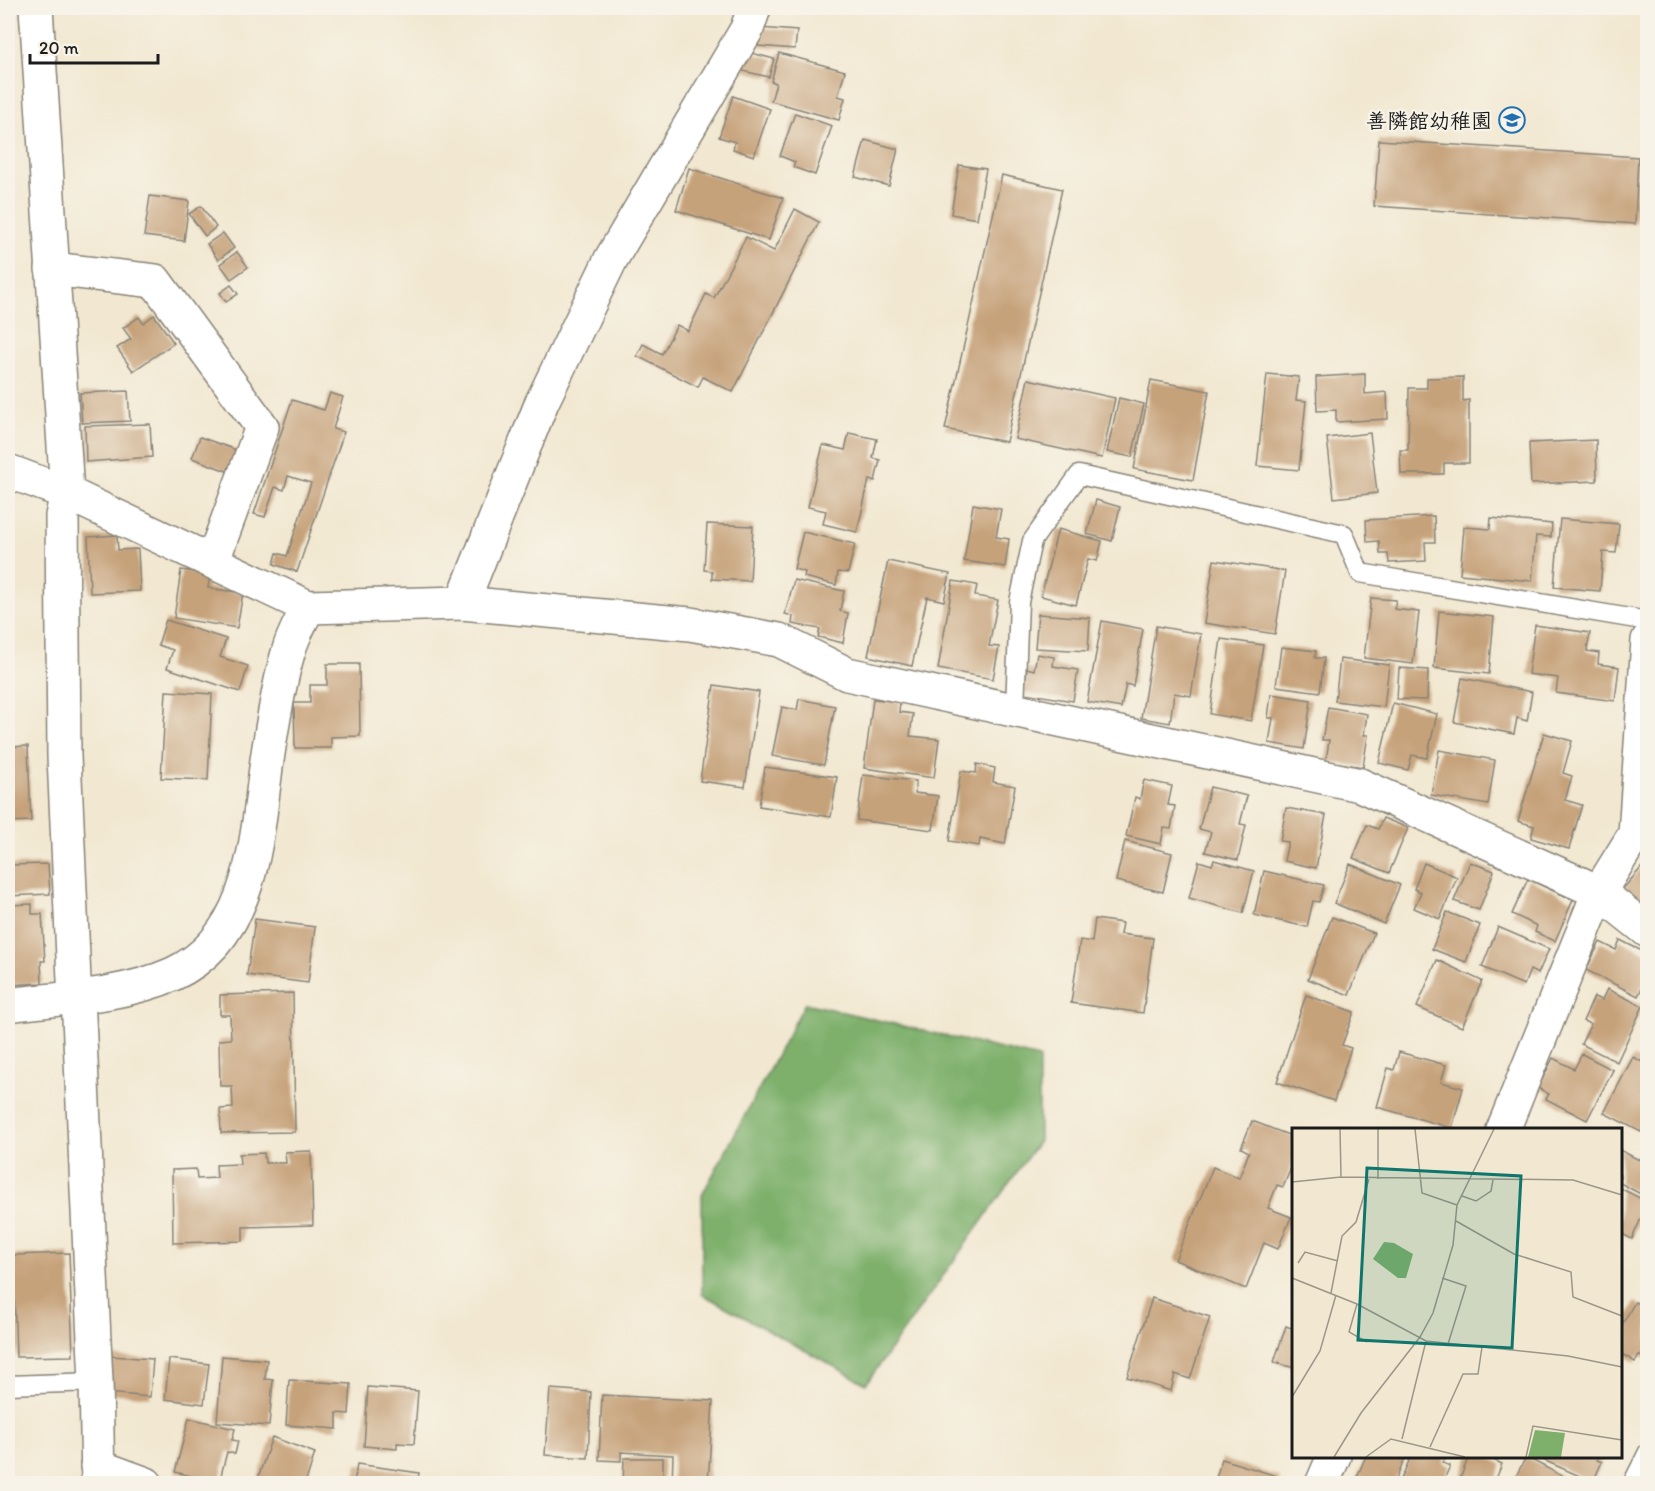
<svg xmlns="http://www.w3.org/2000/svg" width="1655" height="1491" font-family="Itim,'Klee One',sans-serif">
<rect width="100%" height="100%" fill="#f7f3e8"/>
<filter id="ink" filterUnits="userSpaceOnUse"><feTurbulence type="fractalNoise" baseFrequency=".0167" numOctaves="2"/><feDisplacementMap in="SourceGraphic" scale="12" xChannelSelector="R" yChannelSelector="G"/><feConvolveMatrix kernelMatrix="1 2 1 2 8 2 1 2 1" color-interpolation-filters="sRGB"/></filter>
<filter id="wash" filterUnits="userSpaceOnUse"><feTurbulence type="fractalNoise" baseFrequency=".008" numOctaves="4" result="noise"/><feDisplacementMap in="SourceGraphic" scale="24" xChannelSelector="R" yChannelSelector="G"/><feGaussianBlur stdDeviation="1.35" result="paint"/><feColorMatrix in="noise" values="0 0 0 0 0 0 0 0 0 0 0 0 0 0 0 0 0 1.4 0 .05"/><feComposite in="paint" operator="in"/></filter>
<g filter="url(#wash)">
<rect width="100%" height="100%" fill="#f2e8d1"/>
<path fill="#7eb06c" stroke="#4d6644" stroke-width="1.5" d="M805,1003L1039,1058V1141L866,1384L702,1294V1195Z"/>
<g id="blocks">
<g fill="#c6a27a">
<path d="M760,28L797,31L795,49L758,46Z"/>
<path d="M748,52L774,59L769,77L743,71Z"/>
<path d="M779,53L845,71L838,96L845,98L839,120L771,101L776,83L771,81Z"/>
<path d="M733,96L770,109L754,156L733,149L735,142L719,137Z"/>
<path d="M795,113L832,126L815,175L793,167L795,162L780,156Z"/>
<path d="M865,140L898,149L889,186L855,177Z"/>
<path d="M1379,140L1638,157L1635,224L1374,206Z"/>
<path d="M959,165L986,169L977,219L951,214Z"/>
<path d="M689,168L783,198L769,240L676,210Z"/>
<path d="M1002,175L1062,189L1006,442L945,429Z"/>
<path d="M150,196L189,201L184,241L144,236Z"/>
<path d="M201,206L216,227L205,236L189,214Z"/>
<path d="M795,209L819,222L733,392L703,377L698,387L637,356L643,344L662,354L677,325L688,331L706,294L714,298L746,237L774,251Z"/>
<path d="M223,233L234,248L218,260L207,244Z"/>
<path d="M237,252L248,267L231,279L220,264Z"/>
<path d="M231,285L238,294L226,302L220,293Z"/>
<path d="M154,315L174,343L133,371L117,348L131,339L123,328L139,317L143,323Z"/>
<path d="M1267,374L1299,377L1296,400L1306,401L1299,470L1257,466Z"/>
<path d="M1365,374V394L1387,392L1388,419L1336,422V410L1317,411L1316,377Z"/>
<path d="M1463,377V401L1469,400V463H1444V474H1401L1400,450H1408L1409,388H1427V378Z"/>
<path d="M1028,379L1115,398L1102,458L1015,439Z"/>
<path d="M1151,380L1209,391L1193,480L1134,469Z"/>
<path d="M128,391L130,421L82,423L80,393Z"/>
<path d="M330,393L343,397L333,429L344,432L297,572L274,564L277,553L287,556L311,483L288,476L284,490L275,487L265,517L254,514L292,400L324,410Z"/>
<path d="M1119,398L1144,404L1132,457L1107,452Z"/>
<path d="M150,424L152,457L86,462L85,426Z"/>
<path d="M849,433L877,439L873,458L880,460L875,481L869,480L857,532L823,524L826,511L808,507L823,445L845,450Z"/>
<path d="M1370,433L1377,493L1334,498L1327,438Z"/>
<path d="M200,437L239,451L232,473L192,458Z"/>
<path d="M1596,440L1597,481L1531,484L1529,443Z"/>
<path d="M1096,500L1120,507L1112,541L1087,534Z"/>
<path d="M973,504L1001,509L996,537L1009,539L1005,567L964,561Z"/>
<path d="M1434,516L1435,542H1425L1426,561L1389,563L1388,554H1380L1379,541L1367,542L1366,520Z"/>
<path d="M1491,518L1552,524L1551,537L1536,536L1532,581L1460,574L1464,527L1490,529Z"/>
<path d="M1560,519L1619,524L1616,553L1603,552L1600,591L1554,587Z"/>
<path d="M707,524L753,526L750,581L712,579V571L704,570Z"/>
<path d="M1058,529L1102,541L1097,561L1088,559L1076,605L1041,596Z"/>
<path d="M803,532L855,544L848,573L838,572L836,585L804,577L805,572L794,569Z"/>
<path d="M117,535L118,550L138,549L140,591L90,593L88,537Z"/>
<path d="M1214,560L1285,571L1275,634L1204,623Z"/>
<path d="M888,561L950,574L944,601L927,597L912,666L868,656Z"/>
<path d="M181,570L210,574L208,588L243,593L237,628L174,618Z"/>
<path d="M794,580L844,591L840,611L848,613L843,643L818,637L820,629L792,624L793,616L785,614Z"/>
<path d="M953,581L977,585L975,596L998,600L989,646L999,647L993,679L938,669Z"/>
<path d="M1371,598L1396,600L1394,609L1419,612L1413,664L1364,658Z"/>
<path d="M1439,611L1494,617L1489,674L1434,668Z"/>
<path d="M1038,614L1090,618L1088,651L1035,648Z"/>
<path d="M166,620L226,639L220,657L248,666L240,692L167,668L173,650L158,645Z"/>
<path d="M1102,621L1143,629L1133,686L1126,684L1121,708L1087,702Z"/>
<path d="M1535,625L1590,633L1587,651L1599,653L1598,664L1619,667L1615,701L1556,693L1558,678L1528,674Z"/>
<path d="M1156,626L1201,634L1191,696L1174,693L1170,723L1141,718Z"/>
<path d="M1221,639L1263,645L1251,721L1210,714Z"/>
<path d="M1281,647L1316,651L1315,658H1324L1320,692L1276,686Z"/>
<path d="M1037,654L1054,657L1053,666L1078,670L1073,701L1024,693L1027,668L1034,670Z"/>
<path d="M1340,659L1389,665L1384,707L1335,701Z"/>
<path d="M327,664H359L360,736L331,737V748H295L294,703H310V685H327Z"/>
<path d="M1399,668L1428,670L1427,700L1397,699Z"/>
<path d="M1462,678L1532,692L1527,721L1517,718L1514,734L1454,722Z"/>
<path d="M714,685L759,692L745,787L700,781Z"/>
<path d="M166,691L212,694L208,780L161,778Z"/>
<path d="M1271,694L1311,700L1304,749L1269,743L1273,718H1268Z"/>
<path d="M799,699L835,706L824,765L772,756L782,707L797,710Z"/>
<path d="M873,699L900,702L899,712L913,714L910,736L939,739L934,778L864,768Z"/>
<path d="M1393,703L1437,714L1427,758L1412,755L1408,770L1379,763Z"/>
<path d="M1328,707L1367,714L1364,735H1368L1363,767L1326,761L1329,740H1322Z"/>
<path d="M1544,733L1572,741L1563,773L1572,776L1565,800L1582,805L1569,849L1531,838L1534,826L1518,821Z"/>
<path d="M28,746L31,821L8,822V747Z"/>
<path d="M1439,750L1495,760L1488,805L1431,795Z"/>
<path d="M977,764L995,768L993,782L1015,786L1005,844L980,839L979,846L949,841L961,771L976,773Z"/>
<path d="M765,767L837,777L831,817L759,806Z"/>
<path d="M863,775L916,781L915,793L938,796L933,830L857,820Z"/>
<path d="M1144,780L1172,786L1168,805L1175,806L1171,829L1164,828L1161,844L1126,836L1135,797L1140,799Z"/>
<path d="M1210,787L1247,796L1240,824L1246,825L1238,860L1205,852L1211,832L1199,829Z"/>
<path d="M1286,808L1326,815L1316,868L1284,861L1288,842L1280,841Z"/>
<path d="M1383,818L1408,828L1389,873L1353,858L1367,825L1378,829Z"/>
<path d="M1125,841L1172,853L1163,892L1116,881Z"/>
<path d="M1214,860L1254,871L1243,913L1189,898L1199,861L1212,865Z"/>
<path d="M1648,860V912L1622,890Z"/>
<path d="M1470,862L1494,871L1479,910L1454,901Z"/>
<path d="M1424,863L1457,877L1440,919L1414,908L1421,892L1414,889Z"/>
<path d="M48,864L50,894L8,896V865Z"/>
<path d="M1350,864L1400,885L1384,924L1334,903Z"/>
<path d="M1264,871L1324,885L1319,902L1313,901L1307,927L1254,915Z"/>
<path d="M1528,879L1573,900L1555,941L1535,932L1537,926L1512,914Z"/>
<path d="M32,904V914H42L45,961H41L42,983L8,985V905Z"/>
<path d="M1447,912L1480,925L1466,962L1432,949Z"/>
<path d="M1332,917L1374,933L1349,995L1308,979Z"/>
<path d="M255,919L315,927L308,983L247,975Z"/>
<path d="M1095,919L1122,923L1120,934L1153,938L1143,1013L1071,1003L1080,940L1092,942Z"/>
<path d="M1498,927L1549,949L1538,974L1530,970L1524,985L1482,967Z"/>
<path d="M1620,940L1648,954V976L1638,996L1586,970L1600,942L1616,950Z"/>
<path d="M1437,960L1482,981L1462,1027L1417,1007Z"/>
<path d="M1607,989L1643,1006L1617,1062L1581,1044L1591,1024L1583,1021L1594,997L1602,1000Z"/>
<path d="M293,993L295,1132L221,1133L220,1109L233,1108L232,1086H220L219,1040L231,1039L230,1015H220V995Z"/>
<path d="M1306,995L1354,1012L1342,1045L1351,1048L1334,1101L1277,1082Z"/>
<path d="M1399,1052L1446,1065L1441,1082L1463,1088L1452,1128L1377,1107L1388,1068L1394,1070Z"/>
<path d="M1582,1054L1613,1070L1587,1120L1546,1099L1549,1094L1538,1088L1553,1058L1574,1069Z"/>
<path d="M1633,1057L1648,1065V1119L1641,1132L1604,1113Z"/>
<path d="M1252,1121L1294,1137V1161L1283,1187L1277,1185L1268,1208L1291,1217L1278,1249L1264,1243L1246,1289L1175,1260L1213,1167L1239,1178L1249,1152L1241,1148Z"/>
<path d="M1620,1150L1639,1160L1643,1155L1648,1157V1198L1620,1183Z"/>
<path d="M311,1151L313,1225L243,1227V1241L173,1243L172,1170L196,1169L197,1179L217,1178L216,1165L240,1164L239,1154L264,1153L265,1163H286L285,1152Z"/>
<path d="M1620,1188L1648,1202L1632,1239L1620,1233Z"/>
<path d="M69,1253L73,1356L16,1357L13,1255Z"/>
<path d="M1152,1298L1210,1317L1190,1379L1175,1374L1171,1391L1127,1377Z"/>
<path d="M1635,1302L1648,1309V1354L1646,1358L1639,1355L1635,1362L1620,1353V1328Z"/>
<path d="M1286,1326L1294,1329V1368L1274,1362Z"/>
<path d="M111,1356L153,1359L150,1397L108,1393Z"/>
<path d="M222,1356L267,1360L265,1379L273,1380L269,1426L217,1422Z"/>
<path d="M169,1359L209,1364L204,1404L165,1399Z"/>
<path d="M289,1380L351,1384L349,1414L337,1413V1429L286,1425Z"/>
<path d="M368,1387L418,1391L414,1444L397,1443V1449L364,1446Z"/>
<path d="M550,1389L591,1392L588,1458L545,1455Z"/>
<path d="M602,1395L713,1401L708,1484H672L673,1455L621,1452V1461L599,1460Z"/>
<path d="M189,1418L235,1429L232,1440L238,1441L235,1454L227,1452L219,1483L175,1472Z"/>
<path d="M272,1437L315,1453L305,1484H256Z"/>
<path d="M1366,1456H1406L1394,1484H1354Z"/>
<path d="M1411,1456H1446L1443,1463L1450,1466L1442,1484H1399Z"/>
<path d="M1469,1456H1485L1502,1464L1494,1484H1458Z"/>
<path d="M1542,1456H1599L1597,1460L1602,1462L1593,1482L1541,1459Z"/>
<path d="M1526,1457L1566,1478L1563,1484H1512Z"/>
<path d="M624,1458H663V1484H623Z"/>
<path d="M1222,1459L1280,1477L1278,1484H1214Z"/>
<path d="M357,1464L419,1473L417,1484H354Z"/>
</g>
</g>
</g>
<g filter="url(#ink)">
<use href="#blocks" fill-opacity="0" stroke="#878276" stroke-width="1.5"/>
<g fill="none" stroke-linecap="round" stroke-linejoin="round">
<g stroke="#878276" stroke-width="21">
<g id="lane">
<path d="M1015,709L1019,602L1032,541L1079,475L1344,534L1360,573L1648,621"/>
<path d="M8,1385L96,1382"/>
<path d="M1632,1484L1648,1452"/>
</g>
</g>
<g stroke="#878276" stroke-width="36">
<g id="street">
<path d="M36,8L67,493L62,516L64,756L74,980L78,996L96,1382L98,1484"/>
<path d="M52,269L155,281L262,427L213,560"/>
<path d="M8,471L67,493L308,607L462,603L690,624L779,640L847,674L1360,785L1599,892L1648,931"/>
<path d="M462,603L542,402L611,259L747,29L754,8"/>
<path d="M8,1005C61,998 123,996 173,974C259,934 256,827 269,747C274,716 279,683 288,653C292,637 301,622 308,607"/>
<path d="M1503,1130L1599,892L1635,834L1648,640"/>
<path d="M97,1466L146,1484"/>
<path d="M1322,1484L1334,1456"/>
</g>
</g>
<use href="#lane" stroke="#fff" stroke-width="18"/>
<use href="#street" stroke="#fff" stroke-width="33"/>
</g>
</g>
<defs>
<g id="school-ring" transform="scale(1.35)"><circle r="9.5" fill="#f7f3e8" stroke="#1f6fb2" stroke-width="1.5"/><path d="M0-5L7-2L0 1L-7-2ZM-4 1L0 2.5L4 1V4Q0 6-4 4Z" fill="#1f6fb2"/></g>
</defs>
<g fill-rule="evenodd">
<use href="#school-ring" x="1512" y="120"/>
</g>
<g text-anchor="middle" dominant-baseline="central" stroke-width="4.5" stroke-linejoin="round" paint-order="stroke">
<g font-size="21" font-weight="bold" fill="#1c1c1c" stroke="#f7f3e8" text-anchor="end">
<text x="1492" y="120">善隣館幼稚園</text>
</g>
</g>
<g transform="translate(1292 1128)">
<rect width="330" height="330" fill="#f2e8d1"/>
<path d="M92,114L102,115L121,126L114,150H106L81,131ZM243,302L273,305L269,329H236Z" fill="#7eb06c"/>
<path fill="none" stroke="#9c9689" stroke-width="1.5" d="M48,1L49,49M123,1L130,65L165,77M86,51V1M0,54L49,49L281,52L330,67M170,68L184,73L199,63L201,52M164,93L222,126L279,144L281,169L330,188M6,135L13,124L46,133M0,150L65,176L134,213L276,228L330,239M150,150L174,158L156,216M39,165L50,108L64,94L77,51M65,176L57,204L75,214M0,269L28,223L44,167M110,311L134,213M138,319L171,246H186L190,219M42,329L69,285L128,209L141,185L161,117L165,77L202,1M74,329L99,311L173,329M234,329L241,298L330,312"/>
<path fill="#0f766e" fill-opacity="0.15" stroke="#0f766e" stroke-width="3" d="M75,40L229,48L220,220L66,212Z"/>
<rect width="330" height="330" fill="none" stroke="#1c1c1c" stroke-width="3"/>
</g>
<rect width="1655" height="1491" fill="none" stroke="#f7f3e8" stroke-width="30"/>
<path d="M30 54v9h128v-9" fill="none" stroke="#1c1c1c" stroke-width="3"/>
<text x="39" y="54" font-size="18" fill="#1c1c1c" stroke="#f7f3e8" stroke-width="4.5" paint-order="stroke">20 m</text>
</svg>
